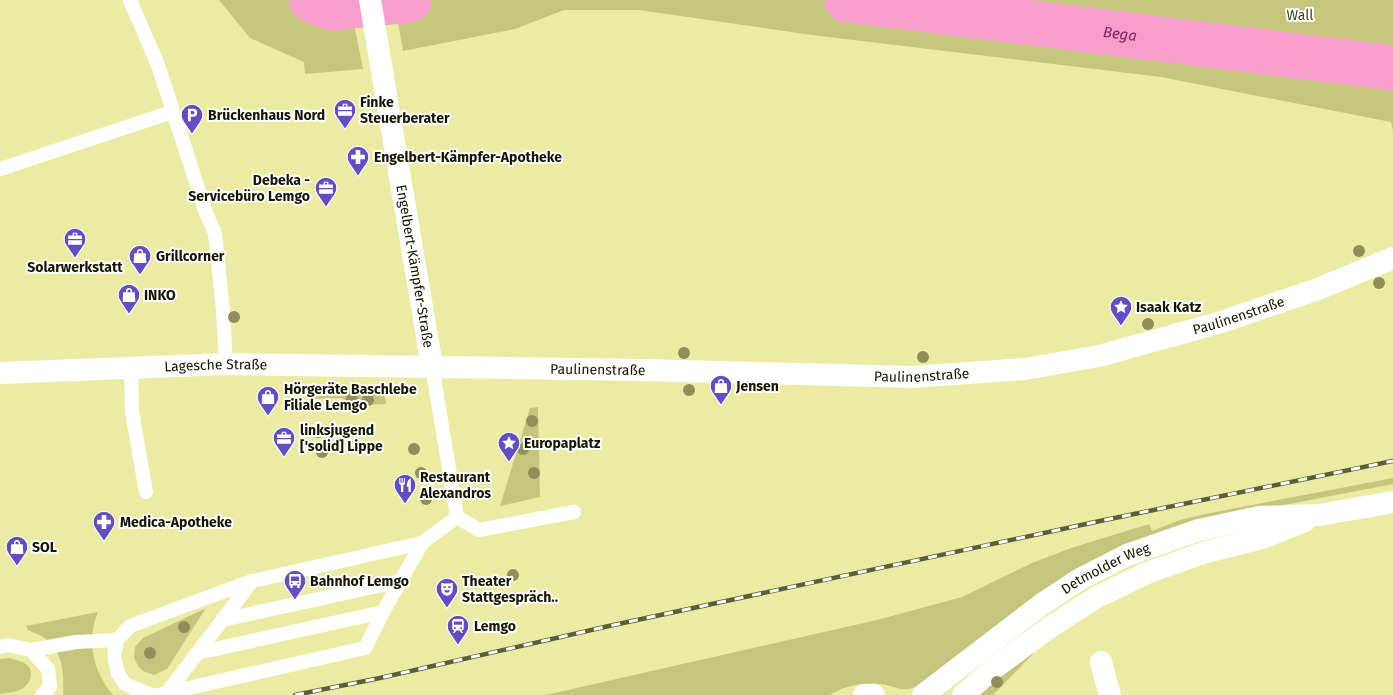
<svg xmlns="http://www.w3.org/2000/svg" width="1393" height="695" font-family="'Fira Sans',sans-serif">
<rect width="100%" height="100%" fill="#eceba4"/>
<g fill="#c6c57e">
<path d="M219,0H349L363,69L305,74L304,62L250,38Z"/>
<path d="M394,0H1393V131L1391,122L1161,77L812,35L639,10H564L515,29L403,51Z"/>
<path d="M300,390L376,391L385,397L386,404L366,405L353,408L342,398L308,399Z"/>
<path d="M538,407L540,497L500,506L530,408Z"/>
<path d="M1393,478V484L1237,514L1193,524L916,687C899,692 897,687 882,684C864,682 846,685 830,695H546L877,620L962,597L1032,563L1071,548L1149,524L1152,531L1180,520L1205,514Z"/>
<path d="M206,608L167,669L154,675L143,671L138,666L134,658L135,647L143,638Z"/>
<path d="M98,612C86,641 93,671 113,695H63C64,675 64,654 47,640C42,635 34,633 28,630L26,626Z"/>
<path d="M1031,649L1034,653L993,695H974Z"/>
<path d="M9,658C13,659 18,660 22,662C35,667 33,682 22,689C16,692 7,693 0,694V659Z"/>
</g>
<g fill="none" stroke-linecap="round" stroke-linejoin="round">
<g stroke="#f69dcc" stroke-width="45">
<path d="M312,0L332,8L409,0"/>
<path id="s1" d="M847,0L1393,68"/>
</g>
<g stroke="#fff" stroke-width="14">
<path d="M130,0L158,65L206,213L215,233L223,311L226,364"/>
<path d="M0,169L172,112"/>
<path d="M131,366L132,412L146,492"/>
<path d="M432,366L457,517L479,530L574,512"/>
<path d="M222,620L401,581"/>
<path d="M0,647L8,645L31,650L76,642L117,640"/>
<path d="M31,650L48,669L50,687L42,695"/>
<path d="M197,653L383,612"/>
<path d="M167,693L252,581"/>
<path d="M151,695L125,684L118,673L114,656L117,640L130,626L252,581L422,543"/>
<path d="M158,695L365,648L383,612L422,543L457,517"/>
</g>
<path stroke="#fff" stroke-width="22" d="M1101,662L1110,695"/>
<g stroke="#fff" stroke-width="22">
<path id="s2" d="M370,0L432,366"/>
<path id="s3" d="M0,373L226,364L642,370L912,377L1025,369L1099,356L1218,323L1318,289L1393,258"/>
<path d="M864,695H874"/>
<path id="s4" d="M923,695L1042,604L1080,579L1127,555L1199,530L1259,517L1319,515L1393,502"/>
<path d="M963,695L993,669L1050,627L1097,597L1147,573L1206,552L1262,538L1305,521"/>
</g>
<g stroke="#5f5d37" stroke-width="4.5">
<path id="rail" d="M295,695L380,678L609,626L1100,521L1393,461"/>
</g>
<use href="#rail" stroke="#fff" stroke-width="3" stroke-dasharray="9" stroke-linecap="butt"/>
</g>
<g fill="#908f58">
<circle cx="1359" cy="251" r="6"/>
<circle cx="1379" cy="283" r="6"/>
<circle cx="234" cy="317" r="6"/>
<circle cx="1148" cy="324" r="6"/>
<circle cx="684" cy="353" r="6"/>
<circle cx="923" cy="357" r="6"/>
<circle cx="689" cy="390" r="6"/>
<circle cx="352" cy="399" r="6"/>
<circle cx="368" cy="400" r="6"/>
<circle cx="532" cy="421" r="6"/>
<circle cx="318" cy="432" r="6"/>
<circle cx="414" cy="449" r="6"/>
<circle cx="523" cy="449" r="6"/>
<circle cx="322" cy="452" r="6"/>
<circle cx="421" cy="473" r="6"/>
<circle cx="534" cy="473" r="6"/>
<circle cx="426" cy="499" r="6"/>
<circle cx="513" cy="575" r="6"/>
<circle cx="184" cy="627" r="6"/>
<circle cx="150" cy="653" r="6"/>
<circle cx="997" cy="682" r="6"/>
</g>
<defs>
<g id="office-pin" transform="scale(1.15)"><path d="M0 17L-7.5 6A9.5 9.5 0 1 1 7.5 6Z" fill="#644cc5" stroke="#fff"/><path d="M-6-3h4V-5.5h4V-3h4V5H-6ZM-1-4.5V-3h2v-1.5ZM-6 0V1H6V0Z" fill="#fff"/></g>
<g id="parking-pin" transform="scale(1.15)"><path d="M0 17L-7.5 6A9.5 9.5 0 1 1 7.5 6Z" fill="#644cc5" stroke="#fff"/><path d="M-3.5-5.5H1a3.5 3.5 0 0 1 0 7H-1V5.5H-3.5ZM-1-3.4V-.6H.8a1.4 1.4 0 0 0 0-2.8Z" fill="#fff"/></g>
<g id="pharmacy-pin" transform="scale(1.15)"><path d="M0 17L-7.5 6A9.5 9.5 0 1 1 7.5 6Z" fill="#644cc5" stroke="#fff"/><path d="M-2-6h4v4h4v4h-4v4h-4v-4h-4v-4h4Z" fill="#fff"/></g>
<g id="shop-pin" transform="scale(1.15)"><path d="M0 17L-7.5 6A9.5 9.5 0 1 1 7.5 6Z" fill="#644cc5" stroke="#fff"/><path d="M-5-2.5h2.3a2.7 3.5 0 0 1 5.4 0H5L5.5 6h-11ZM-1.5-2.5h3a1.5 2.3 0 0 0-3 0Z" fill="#fff"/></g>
<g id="sight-pin" transform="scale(1.15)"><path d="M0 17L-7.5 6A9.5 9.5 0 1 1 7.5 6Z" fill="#644cc5" stroke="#fff"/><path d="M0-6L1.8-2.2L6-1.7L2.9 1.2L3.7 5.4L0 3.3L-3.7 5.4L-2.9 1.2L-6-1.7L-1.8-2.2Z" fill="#fff"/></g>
<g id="restaurant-pin" transform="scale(1.15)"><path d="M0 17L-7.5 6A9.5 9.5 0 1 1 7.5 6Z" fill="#644cc5" stroke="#fff"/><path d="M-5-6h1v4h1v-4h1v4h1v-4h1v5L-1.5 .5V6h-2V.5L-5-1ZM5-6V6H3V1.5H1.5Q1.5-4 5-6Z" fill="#fff"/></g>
<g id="bus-pin" transform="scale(1.15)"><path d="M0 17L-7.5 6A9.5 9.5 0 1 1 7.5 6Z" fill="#644cc5" stroke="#fff"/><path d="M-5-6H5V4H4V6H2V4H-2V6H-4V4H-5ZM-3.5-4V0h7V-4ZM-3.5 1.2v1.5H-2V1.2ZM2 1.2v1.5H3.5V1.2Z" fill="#fff"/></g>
<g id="theatre-pin" transform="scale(1.15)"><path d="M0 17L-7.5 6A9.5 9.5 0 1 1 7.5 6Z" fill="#644cc5" stroke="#fff"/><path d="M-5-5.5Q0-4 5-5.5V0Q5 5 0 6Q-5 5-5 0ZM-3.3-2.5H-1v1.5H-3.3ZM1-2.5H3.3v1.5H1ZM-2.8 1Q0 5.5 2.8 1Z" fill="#fff"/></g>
<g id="station-pin" transform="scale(1.15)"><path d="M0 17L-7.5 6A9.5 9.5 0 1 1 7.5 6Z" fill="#644cc5" stroke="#fff"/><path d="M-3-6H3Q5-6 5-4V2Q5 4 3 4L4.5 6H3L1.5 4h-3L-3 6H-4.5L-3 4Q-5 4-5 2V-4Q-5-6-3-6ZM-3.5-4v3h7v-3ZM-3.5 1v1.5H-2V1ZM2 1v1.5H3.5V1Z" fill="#fff"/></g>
</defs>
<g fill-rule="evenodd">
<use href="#office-pin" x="345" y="110"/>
<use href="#parking-pin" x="192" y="115"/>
<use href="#pharmacy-pin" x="358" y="157"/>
<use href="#office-pin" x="326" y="188"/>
<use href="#office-pin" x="75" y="239"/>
<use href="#shop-pin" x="140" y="256"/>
<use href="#shop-pin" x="129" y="295"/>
<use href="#sight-pin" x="1121" y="307"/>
<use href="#shop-pin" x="721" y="386"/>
<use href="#shop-pin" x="268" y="397"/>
<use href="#office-pin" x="284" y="438"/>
<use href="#sight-pin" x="509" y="443"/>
<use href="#restaurant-pin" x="405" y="485"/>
<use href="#pharmacy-pin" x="104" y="522"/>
<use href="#shop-pin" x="17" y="547"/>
<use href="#bus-pin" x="295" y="581"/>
<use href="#theatre-pin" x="447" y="589"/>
<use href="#station-pin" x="458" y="626"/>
</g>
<g text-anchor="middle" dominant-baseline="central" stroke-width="4" stroke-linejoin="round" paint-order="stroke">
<g font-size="14" fill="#44431a" stroke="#fff">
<text x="1300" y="15">Wall</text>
</g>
<g font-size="14" font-weight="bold" fill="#171500" stroke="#fff" text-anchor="start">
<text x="360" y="102">Finke<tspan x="360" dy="16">Steuerberater</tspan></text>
<text x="208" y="115">Brückenhaus Nord</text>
<text x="374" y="157">Engelbert-Kämpfer-Apotheke</text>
<text x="310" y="180" text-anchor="end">Debeka -<tspan x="310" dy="16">Servicebüro Lemgo</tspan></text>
<text x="156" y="256">Grillcorner</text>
<text x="75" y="267" text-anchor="middle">Solarwerkstatt</text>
<text x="144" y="295">INKO</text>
<text x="1136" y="307">Isaak Katz</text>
<text x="736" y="386">Jensen</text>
<text x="284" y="389">Hörgeräte Baschlebe<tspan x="284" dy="16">Filiale Lemgo</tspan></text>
<text x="300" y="430">linksjugend<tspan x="300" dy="16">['solid] Lippe</tspan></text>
<text x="524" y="443">Europaplatz</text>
<text x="420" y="477">Restaurant<tspan x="420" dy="16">Alexandros</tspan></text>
<text x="120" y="522">Medica-Apotheke</text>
<text x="32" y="547">SOL</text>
<text x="310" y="581">Bahnhof Lemgo</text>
<text x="462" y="581">Theater<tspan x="462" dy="16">Stattgespräch..</tspan></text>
<text x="474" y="626">Lemgo</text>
</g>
<g font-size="14" fill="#171500" stroke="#fff">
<text stroke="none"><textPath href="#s2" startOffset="270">Engelbert-Kämpfer-Straße</textPath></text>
<text stroke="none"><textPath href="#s3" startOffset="1246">Paulinenstraße</textPath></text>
<text stroke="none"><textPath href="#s3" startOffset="216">Lagesche Straße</textPath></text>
<text stroke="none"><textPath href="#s3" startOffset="598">Paulinenstraße</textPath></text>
<text stroke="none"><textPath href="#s3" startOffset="922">Paulinenstraße</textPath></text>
<text stroke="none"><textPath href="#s4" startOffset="223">Detmolder Weg</textPath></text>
</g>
<g font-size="15" font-style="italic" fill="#872160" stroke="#fff">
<text stroke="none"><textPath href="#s1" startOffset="275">Bega</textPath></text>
</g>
</g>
</svg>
